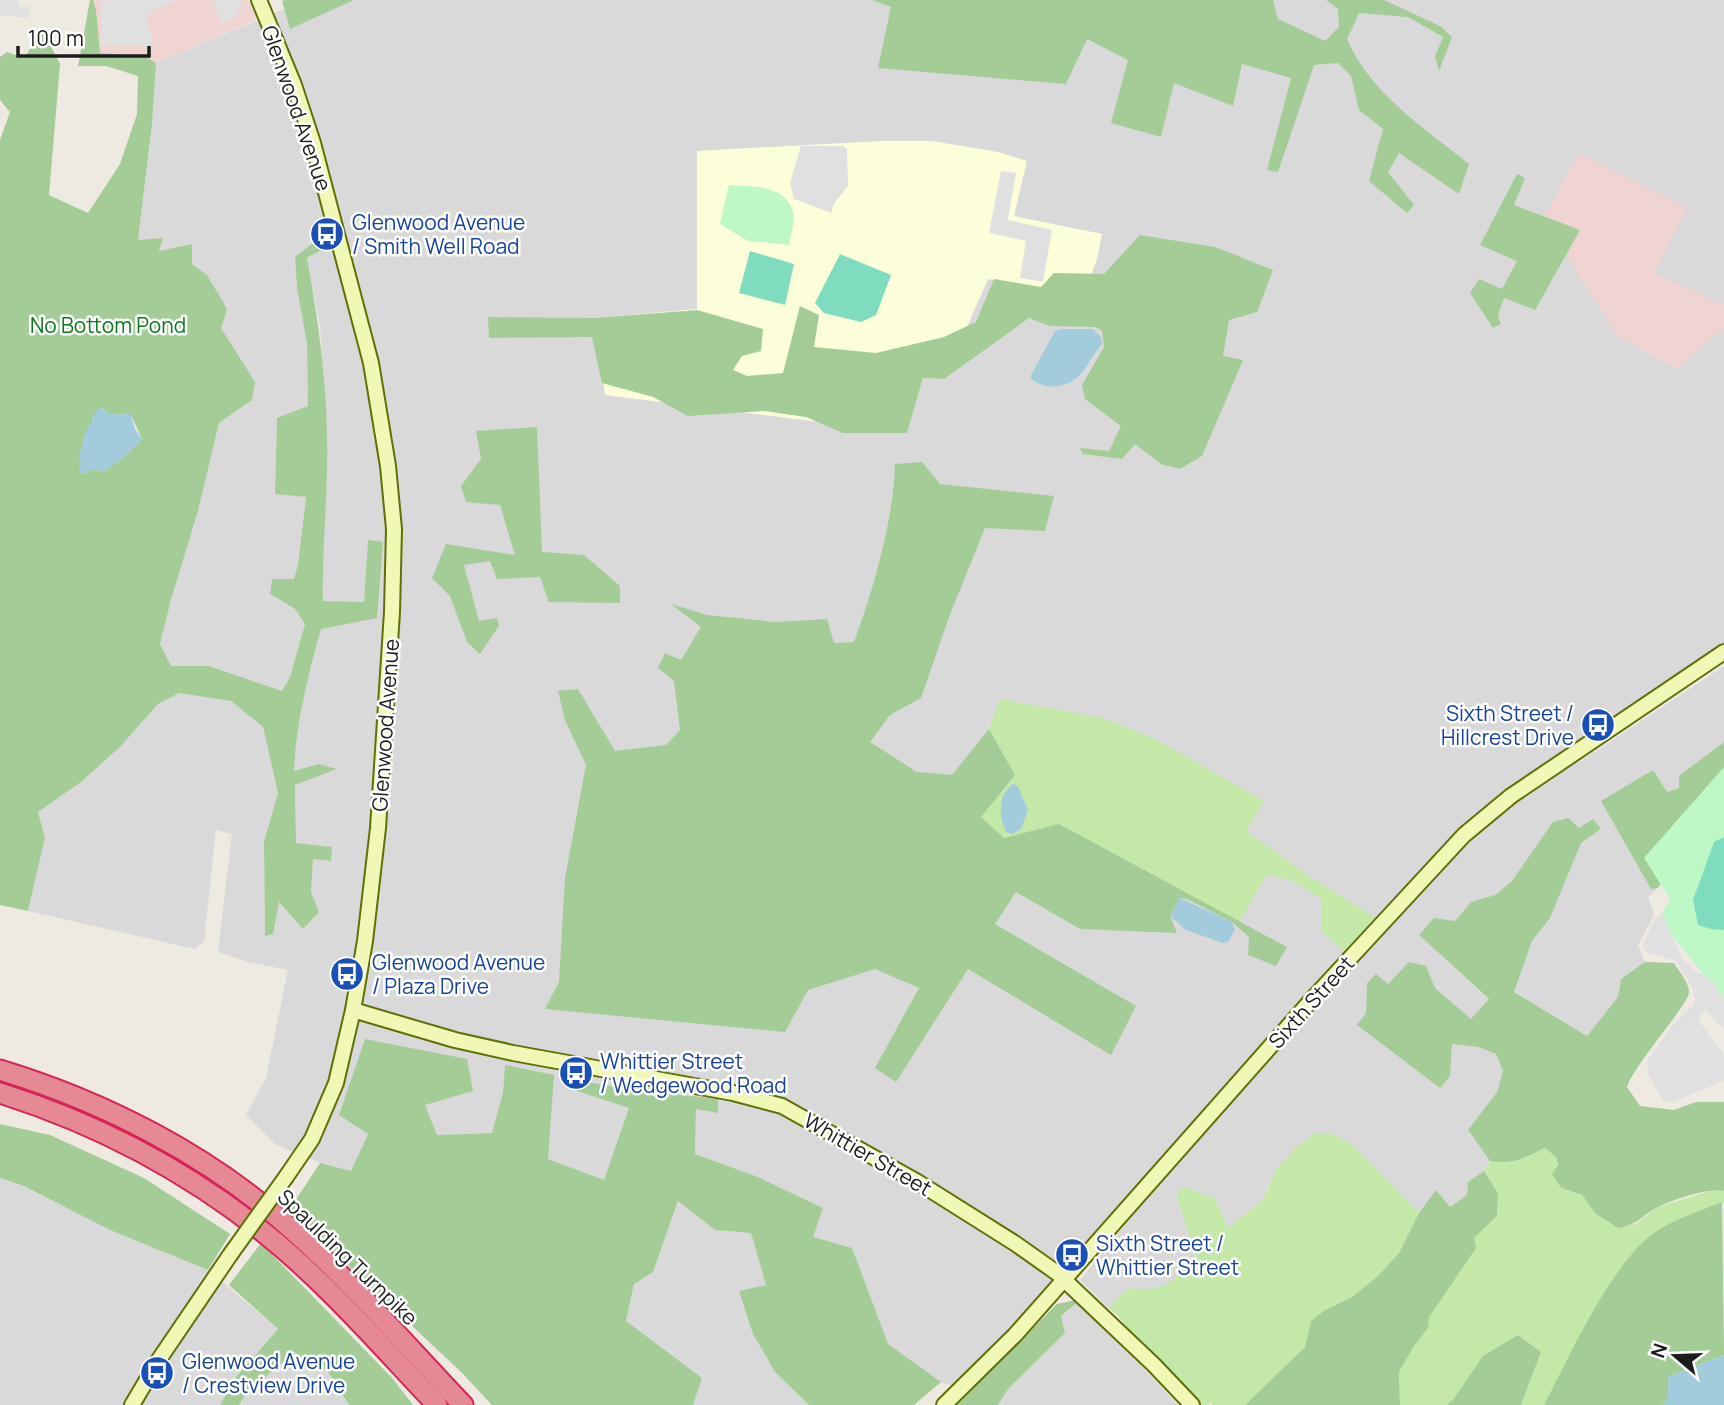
<svg xmlns="http://www.w3.org/2000/svg" width="1724" height="1405" font-family="Manrope,sans-serif">
<rect width="100%" height="100%" fill="#eeeae2"/>
<g fill="#dad9d9">
<path d="M354,0H1724V643L1519,783L1483,809L1453,837L1227,1085L1014,1327L992,1350L951,1385L940,1382L888,1344L875,1313L812,1237L823,1208L758,1177L695,1154L696,1109L635,1090L576,1080L574,1090L629,1108L604,1180L548,1159L505,1066L503,1092L492,1133L437,1135L425,1105L467,1060L368,1133L351,1171L320,1163L275,1144L246,1115L266,1078L288,970L248,962L218,952L232,834L216,830L204,941L195,949L28,911L45,838L38,812L81,782L120,747L158,704L179,693L231,701L263,727L278,793L264,843L265,935L273,933L278,901L303,929L318,912L311,892L313,858L332,847L296,843L295,785L336,769L319,764L294,771L295,743L304,693L321,629L377,617L368,541L364,602L323,601L322,557L327,470L325,403L320,326L307,258L332,244L314,242L295,257L297,288L307,344L308,406L277,418L275,494L306,497L298,565L294,580H272L270,594L295,609L305,624L290,677L282,691L209,666H171L160,644L171,600L198,511L219,423L252,400L254,383L220,328L207,275L192,264L159,251L162,238L138,240L152,124L156,63L284,9L291,28Z"/>
<path d="M1724,666V742L1680,776L1679,788L1667,793L1651,889L1658,888L1648,897L1654,915L1638,945L1645,962L1621,979L1618,997L1587,1036L1514,992L1532,941L1550,918L1581,842L1601,829L1579,828L1532,856L1512,881L1495,895L1471,902L1455,921L1419,935L1489,1000L1471,1020L1435,988L1367,983L1366,1013L1440,1088L1450,1076L1452,1044L1478,1047L1496,1054L1503,1071L1497,1092L1468,1130L1490,1161L1484,1171L1468,1182L1467,1195L1449,1207L1436,1191L1419,1213L1351,1144L1269,1183L1263,1200L1228,1228L1176,1194L1197,1259L1166,1286L1146,1290L1129,1288L1108,1308L1080,1280L1174,1165L1413,897L1480,826L1561,769L1581,761Z"/>
<path d="M0,1178L24,1186L110,1230L208,1270L278,1329L236,1377L220,1405H0Z"/>
<path d="M678,1201L715,1230L751,1233L766,1285L739,1292L775,1372L809,1405H693L702,1378L626,1321L634,1284L653,1272Z"/>
<path d="M1077,1302L1128,1352L1178,1405H998L1008,1389L1065,1333L1061,1317Z"/>
<path d="M294,1352L328,1372L349,1405H239L245,1395Z"/>
</g>
<g fill="#efd4d1">
<path d="M93,0H248L257,19L156,63L146,57L100,53L96,9Z"/>
<path d="M1579,153L1687,208L1654,273L1724,305V328L1677,369L1617,336L1567,255L1579,230L1544,216Z"/>
</g>
<path fill="#fcfeda" d="M880,141H932L998,152L1027,161L1014,216L1102,234L1097,259L1083,297L988,279L944,379L923,378L907,433L605,395L594,318L697,309V151Z"/>
<g fill="#c3e8a8">
<path d="M1000,699L1103,718L1157,740L1264,801L1246,831L1312,878L1376,918L1345,952L1322,932V899L1290,880L1267,874L1239,922L1059,824L1004,838L981,817L1015,775L989,729Z"/>
<path d="M1315,1133H1330L1351,1144L1419,1213L1399,1253L1378,1276L1352,1297L1325,1310L1311,1321L1305,1347L1245,1405H1213L1210,1402L1208,1405H1199C1178,1379 1150,1358 1130,1332C1121,1321 1121,1316 1108,1308L1129,1288C1165,1293 1172,1281 1197,1259L1176,1194L1185,1187L1215,1199L1228,1228L1263,1200L1276,1169L1296,1147Z"/>
<path d="M1545,1148L1556,1157L1560,1188L1582,1195L1595,1213L1634,1225L1658,1207L1717,1189L1724,1191V1202L1586,1326L1544,1405H1521L1541,1352L1447,1405H1400L1399,1372L1414,1346L1428,1328V1317L1474,1238L1497,1216L1498,1193L1484,1171L1490,1161C1515,1165 1523,1159 1545,1148Z"/>
</g>
<g fill="#a3cc97" fill-rule="evenodd">
<path d="M90,0H93L96,9L100,53L146,57L156,63L152,124L138,240L163,238L159,251L192,244V264L207,275L227,309L221,328L255,382L252,400L219,423L198,511L171,600L160,644L171,666H209L282,691L290,677L305,624L295,609L270,594L272,579H294L298,565L306,497L275,494L277,418L308,406L307,344L297,288L295,257L314,242L334,243L307,258C320,328 329,400 327,472C326,515 322,557 323,601L364,602L368,540L383,542L377,618L321,629C308,676 296,722 294,771L319,764L337,769L295,785L296,843L332,847L331,861L313,859L311,892L319,912L303,929L279,902L273,934L265,936L264,842L278,793L263,727L231,701L179,693L158,704L120,747L81,782L38,812L45,838L28,911L0,905V140L10,112L0,100V57L7,52L25,58L41,27L60,64L49,195L88,213L120,164L137,114L138,76L106,66H78ZM101,407L108,414L131,415L142,439L122,459L102,472L95,469L80,474C79,450 87,427 101,407Z"/>
<path d="M285,0H354L290,29L282,1Z"/>
<path d="M872,0H1273L1278,19L1325,41L1339,27L1338,9L1326,0H1384L1440,26L1452,37L1439,71L1435,56L1443,37L1408,17L1359,13L1347,39C1370,93 1424,128 1469,164L1459,194L1399,153L1388,172L1414,205L1407,213L1369,181L1383,129L1359,110L1351,76L1338,63L1314,65L1278,172L1267,170L1291,78L1242,64L1233,106L1174,83L1161,137L1111,123L1128,60L1087,39L1066,84L878,68L891,7Z"/>
<path d="M1517,174L1525,178L1514,205L1580,230L1535,310L1504,298L1498,315L1501,324L1493,328L1470,293L1479,279L1502,289L1517,261L1480,245Z"/>
<path d="M1140,235L1215,247L1273,270L1257,312L1229,320L1223,356L1243,360L1202,456L1180,469L1161,464L1135,444L1122,459L1083,454L1080,448L1109,451L1121,426L1085,399L1082,385L1104,347L1102,331L1096,327L1050,326L1029,318L944,379L923,378L907,433H843L806,417L764,411L688,416L653,397L602,383L592,337L489,338L488,317L594,318L697,310L763,329L761,351L742,356L733,370L747,376L783,373L800,306L819,315L814,347L876,353L944,337L976,322L994,279L1041,287L1054,273L1104,274Z"/>
<path d="M537,427L542,552L584,555L620,586V603L549,602L540,577L497,579L490,561L464,565L479,621L497,618L499,626L480,654L467,642L450,596L432,578L446,544L515,555L500,505L466,502L461,486L481,459L476,431Z"/>
<path d="M922,462L940,484L1054,496L1045,531L985,528L949,617L921,698L890,715L870,742L917,772L952,775L989,729L1015,775L981,817L1004,838L1059,824L1287,947L1276,966L1248,955L1249,937L1232,922L1187,899L1180,898L1170,916L1177,933L1080,929L1016,892L995,924L1136,1006L1111,1055L968,969L896,1082L875,1068L919,988L875,969L808,990L785,1032L545,1009L559,982L565,878L586,765L565,720L558,691L578,689L615,751L666,745L680,730L674,681L658,668L665,653L681,660L701,627L671,604L707,615L775,622L827,619L834,643L854,642C873,591 894,518 895,464Z"/>
<path d="M1724,742V784L1658,888L1651,889L1601,801L1653,770L1667,792L1679,788V776Z"/>
<path d="M1568,818L1579,828L1593,819L1601,829L1581,843L1550,918L1532,941L1514,992L1587,1036L1618,997L1621,979L1645,962L1674,963C1679,971 1689,983 1689,992C1690,1003 1635,1063 1627,1087L1640,1106L1674,1110L1696,1102H1724V1191C1710,1187 1672,1200 1658,1207C1641,1216 1639,1224 1618,1228L1595,1213L1582,1195L1561,1188L1552,1174L1558,1165L1556,1157L1545,1148C1523,1158 1516,1165 1490,1161L1468,1130L1497,1092L1503,1071L1496,1054L1478,1047L1452,1044L1450,1076L1440,1088L1357,1025L1366,1013L1367,983L1376,974L1388,984L1409,962L1426,966L1435,988L1471,1019L1489,999L1419,935L1434,918L1455,921L1471,902L1495,895L1512,881L1553,822Z"/>
<path d="M365,1039L467,1059L473,1091L425,1105L437,1135L492,1133L503,1092L505,1065L554,1075L548,1159L604,1180L629,1108L574,1090L576,1080L635,1090L718,1099V1113L696,1109L695,1154L758,1177L823,1208L813,1237L852,1248L888,1344L941,1382L914,1405H809L775,1372L753,1334L739,1291L766,1285L751,1233L715,1230L678,1201L653,1272L634,1284L626,1321L702,1378L693,1405H492L461,1372L289,1210L320,1163L351,1171L368,1134L339,1115Z"/>
<path d="M0,1124L50,1135L144,1178L230,1234L208,1270L110,1230L24,1186L0,1178Z"/>
<path d="M1484,1171L1498,1193L1497,1216L1474,1238L1476,1248L1429,1317L1428,1328L1414,1346L1399,1372L1400,1405H1245L1305,1347L1311,1321L1325,1310L1352,1297L1378,1276L1399,1253L1419,1213L1436,1190L1450,1207L1467,1195L1468,1182Z"/>
<path d="M1722,1202L1724,1355L1668,1377V1397L1663,1405H1544C1570,1356 1610,1265 1654,1233C1673,1219 1701,1211 1722,1202Z"/>
<path d="M261,1243L393,1379L413,1405H349L328,1372L294,1352L245,1395L239,1405H220L236,1377L278,1329L229,1285Z"/>
<path d="M1081,1299L1061,1316L1065,1333L1008,1389L998,1405H956L1057,1304Z"/>
<path d="M1518,1335L1541,1352L1521,1405H1447L1453,1400L1483,1356Z"/>
</g>
<g fill="#bef8c6">
<path d="M729,185C752,187 784,184 793,211C796,220 790,235 789,245L748,241L720,224Z"/>
<path d="M1724,767V1000L1659,919L1670,899L1644,858Z"/>
</g>
<g fill="#80dcbe">
<path d="M750,251L794,264L785,305L739,293Z"/>
<path d="M840,254L891,275L876,315L861,322L824,313L815,303Z"/>
<path d="M1724,837V930L1711,929L1698,925L1693,900L1714,842Z"/>
</g>
<g fill="#e0e0e0">
<path d="M0,0H16L19,1V7H30L28,18L0,15Z"/>
<path d="M116,0H178L152,11L146,17L153,40L151,51L138,45H101V1Z"/>
<path d="M213,0H240L243,8L238,10L235,17L222,24Z"/>
<path d="M801,146H843L847,149L848,186L833,205L832,213L794,199L790,183Z"/>
<path d="M1001,171L1016,173L1008,220L1052,230L1043,282L1020,278L1026,241L989,233Z"/>
<path d="M1662,914L1682,958L1695,971L1712,980L1724,1000V1030L1706,1010L1701,1014L1699,1021L1724,1055V1080L1671,1103L1663,1100L1648,1075L1647,1061L1671,1027L1693,1005L1695,999L1692,987L1676,961L1646,952L1643,944L1655,918Z"/>
</g>
<g fill="#a2cbdb">
<path d="M1061,329H1093L1101,337L1102,344C1086,362 1084,382 1058,386C1046,388 1041,385 1031,379V375L1055,331Z"/>
<path d="M101,407L108,414L114,413L121,415L126,412L131,415L135,429L142,439L122,459L102,472L95,469L80,474L79,455L84,441L82,437L85,436L88,426L94,420L92,416Z"/>
<path d="M1013,784L1018,786L1028,810L1021,829L1012,834L1006,832C999,816 997,795 1013,784Z"/>
<path d="M1180,898L1232,922L1235,929L1229,941L1223,943L1186,930L1170,916Z"/>
<path d="M1724,1355V1405H1663L1668,1397V1377Z"/>
</g>
<g fill="none" stroke-linecap="round" stroke-linejoin="round">
<g stroke="#5f7006" stroke-width="18">
<g id="secondary">
<path d="M259,0L294,85L313,143L371,363L388,466L394,529L392,612L378,828L365,941L353,1010L336,1083L312,1139L286,1177"/>
<path d="M353,1010L455,1040L513,1053L733,1093L782,1106L916,1181L1016,1244L1057,1273L1154,1365L1192,1405"/>
<path d="M132,1405L158,1361L230,1255"/>
<path d="M944,1405L1015,1335L1315,996L1464,835L1511,796L1724,652"/>
</g>
</g>
<g stroke="#d52657" stroke-width="23">
<g id="highway">
<path d="M0,1070C105,1102 206,1154 288,1226C351,1281 406,1345 463,1405"/>
<path d="M0,1093C95,1123 185,1170 263,1232C327,1283 381,1346 437,1405"/>
</g>
</g>
<use href="#secondary" stroke="#f1f8b5" stroke-width="14"/>
<use href="#highway" stroke="#e58a95" stroke-width="19"/>
<g stroke="#5f7006" stroke-width="18" stroke-linecap="butt">
<path id="secondary-bridge" d="M230,1255L286,1177"/>
</g>
<use href="#secondary-bridge" stroke="#f1f8b5" stroke-width="14"/>
</g>
<defs>
<g id="bus-disc" transform="scale(1.75)"><circle r="9.5" fill="#1a4fb4" stroke="#fff"/><path d="M-5-6H5V4H4V6H2V4H-2V6H-4V4H-5ZM-3.5-4V0h7V-4ZM-3.5 1.2v1.5H-2V1.2ZM2 1.2v1.5H3.5V1.2Z" fill="#fff"/></g>
</defs>
<g fill-rule="evenodd">
<use href="#bus-disc" x="327" y="234"/>
<use href="#bus-disc" x="1598" y="725"/>
<use href="#bus-disc" x="347" y="974"/>
<use href="#bus-disc" x="576" y="1073"/>
<use href="#bus-disc" x="1072" y="1255"/>
<use href="#bus-disc" x="157" y="1373"/>
</g>
<g text-anchor="middle" dominant-baseline="central" stroke-width="5" stroke-linejoin="round" paint-order="stroke">
<g font-size="21" fill="#1c1c1c" stroke="#fff">
<text transform="translate(297 108) rotate(71)">Glenwood Avenue</text>
<text transform="translate(385 725) rotate(-86)">Glenwood Avenue</text>
<text transform="translate(1311 1002) rotate(-48)">Sixth Street</text>
<text transform="translate(868 1154) rotate(30)">Whittier Street</text>
<text transform="translate(348 1257) rotate(44)">Spaulding Turnpike</text>
</g>
<g font-size="21" fill="#164399" stroke="#fff" text-anchor="start">
<text x="352" y="222">Glenwood Avenue<tspan x="352" dy="24">/ Smith Well Road</tspan></text>
<text x="1574" y="713" text-anchor="end">Sixth Street /<tspan x="1574" dy="24">Hillcrest Drive</tspan></text>
<text x="372" y="962">Glenwood Avenue<tspan x="372" dy="24">/ Plaza Drive</tspan></text>
<text x="600" y="1061">Whittier Street<tspan x="600" dy="24">/ Wedgewood Road</tspan></text>
<text x="1096" y="1243">Sixth Street /<tspan x="1096" dy="24">Whittier Street</tspan></text>
<text x="182" y="1361">Glenwood Avenue<tspan x="182" dy="24">/ Crestview Drive</tspan></text>
</g>
<g font-size="21" fill="#0d781c" stroke="#fff">
<text x="108" y="325">No Bottom Pond</text>
</g>
</g>
<g transform="translate(1675 1356) rotate(289)" stroke="#ffffff" stroke-width="5" paint-order="stroke">
<path d="M0-5L12 26L0 18L-12 26Z" fill="#1c1c1c"/>
<text y="-10" font-size="19" font-weight="bold" text-anchor="middle" fill="#1c1c1c">N</text>
</g>
<path d="M18 46v10h131v-10" fill="none" stroke="#1c1c1c" stroke-width="3.5"/>
<text x="28" y="46" font-size="21" fill="#1c1c1c" stroke="#ffffff" stroke-width="5" paint-order="stroke">100 m</text>
</svg>
